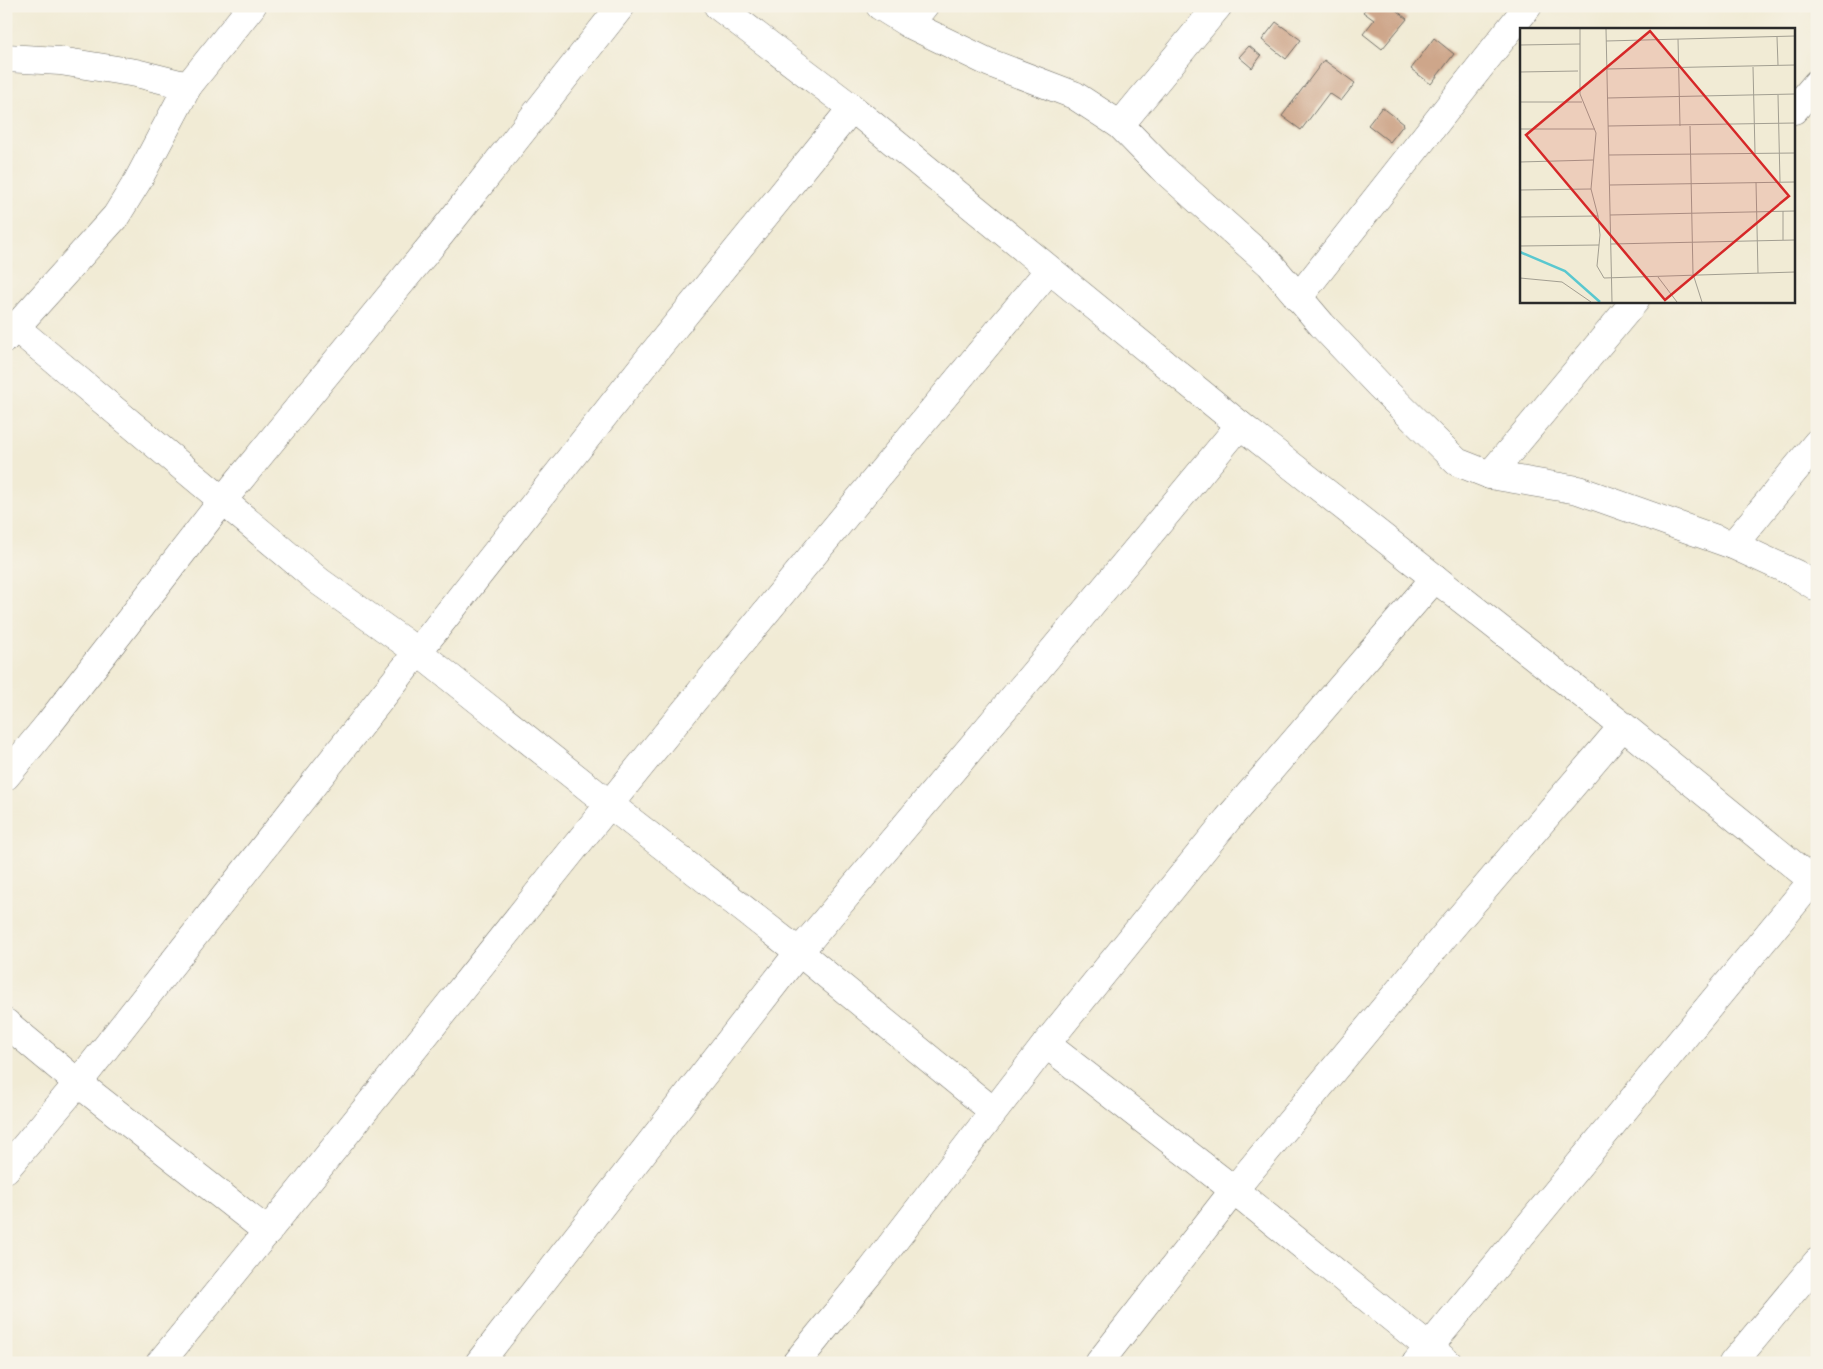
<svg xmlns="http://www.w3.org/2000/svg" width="1823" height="1369" font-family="Caveat,sans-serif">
<rect width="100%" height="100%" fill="#f7f3e8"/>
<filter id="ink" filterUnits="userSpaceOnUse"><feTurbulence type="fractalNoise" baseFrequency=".02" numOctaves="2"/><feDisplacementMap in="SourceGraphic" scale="10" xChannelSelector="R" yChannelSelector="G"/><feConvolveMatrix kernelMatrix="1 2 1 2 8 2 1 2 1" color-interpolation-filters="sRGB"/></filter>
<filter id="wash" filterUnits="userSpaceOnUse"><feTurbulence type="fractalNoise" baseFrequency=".0096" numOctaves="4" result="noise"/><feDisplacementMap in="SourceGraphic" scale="20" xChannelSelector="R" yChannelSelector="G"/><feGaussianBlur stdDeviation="1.12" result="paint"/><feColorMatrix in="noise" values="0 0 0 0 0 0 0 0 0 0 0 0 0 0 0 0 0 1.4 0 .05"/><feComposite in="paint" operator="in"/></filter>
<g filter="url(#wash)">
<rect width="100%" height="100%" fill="#f1ebd5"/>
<g id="blocks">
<g fill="#cea68a">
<path d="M1368,6H1391L1407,19L1382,49L1363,34L1374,20L1363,12Z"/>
<path d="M1276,22L1301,40L1286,59L1262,40Z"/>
<path d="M1434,38L1454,54L1431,84L1411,69Z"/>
<path d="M1249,46L1261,56L1252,68L1239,57Z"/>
<path d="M1324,60L1355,83L1341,101L1329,93L1301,130L1282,116Z"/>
<path d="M1382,107L1404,124L1390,142L1368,125Z"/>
</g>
</g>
</g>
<g filter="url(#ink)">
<use href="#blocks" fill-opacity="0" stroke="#706e66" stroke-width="1"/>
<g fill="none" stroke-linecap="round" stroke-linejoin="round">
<g stroke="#706e66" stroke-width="29">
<g id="minor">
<path d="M718,6L852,108L1240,425L1623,726L1817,884"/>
<path d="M880,6L909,24L924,6"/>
<path d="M909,24L990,63L1074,95L1120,125L1161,167L1270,264L1322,325L1380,386L1457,462L1490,475L1578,490L1733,545L1796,574L1817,587"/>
<path d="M6,58L60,61L136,73L188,86"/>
<path d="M1794,110L1817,83"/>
<path d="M1120,125L1218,6"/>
<path d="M1298,298L1528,6"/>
<path d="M6,324L15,327L320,582L418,652L609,804L799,952L993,1111"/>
<path d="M6,338L116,216L137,182L188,86L252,6"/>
<path d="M1490,475L1635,301"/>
<path d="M1733,545L1817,443"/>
<path d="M6,776L48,725L223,500L440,235L621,6"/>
<path d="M6,1023L78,1083L268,1232"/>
<path d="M1046,1044L1234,1190L1448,1363"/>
<path d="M6,1169L78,1083L647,361L852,108"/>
<path d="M160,1363C312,1179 459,991 608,806C753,626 901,448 1049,270"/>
<path d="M479,1363L799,952L1035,672L1240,425"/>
<path d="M796,1363L871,1271L1046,1044L1228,819L1435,578"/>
<path d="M1099,1363L1234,1190L1446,934L1623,726"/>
<path d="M1416,1363L1813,880"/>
<path d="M1733,1363L1817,1262"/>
</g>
</g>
<use href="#minor" stroke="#fff" stroke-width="28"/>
</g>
</g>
<g transform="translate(1520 28)">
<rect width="275" height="275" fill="#f1ebd5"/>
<path fill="none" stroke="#5ac8cf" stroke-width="2.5" d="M0,224L45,243L80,274"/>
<path fill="none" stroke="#a29e91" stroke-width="1" d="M60,1V66L76,105L71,161L78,188M86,1L92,274M257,9L258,37M158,11L160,98M86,13L275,8M0,17L60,16M233,39L235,125M87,41L275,37M0,44L58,43M258,67L260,154M87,70L275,66M0,74H62M88,98L275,95M170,98L173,246L182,274M0,101H75M89,127L275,125M0,134L73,132M236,154L238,245M90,157L275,154M0,162L71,161M263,183V212M90,187L275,183M0,189L78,188L80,207L77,238L84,250L275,244M91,216L275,212M0,218L79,217M138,249L157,274M0,250L42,254L71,274"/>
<path fill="#d62828" fill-opacity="0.15" stroke="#d62828" stroke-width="2.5" d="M130,3L269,168L145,272L6,107Z"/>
<rect width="275" height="275" fill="none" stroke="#2b2b2b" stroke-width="2.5"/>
</g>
<rect width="1823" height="1369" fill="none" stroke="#f7f3e8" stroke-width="25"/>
</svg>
